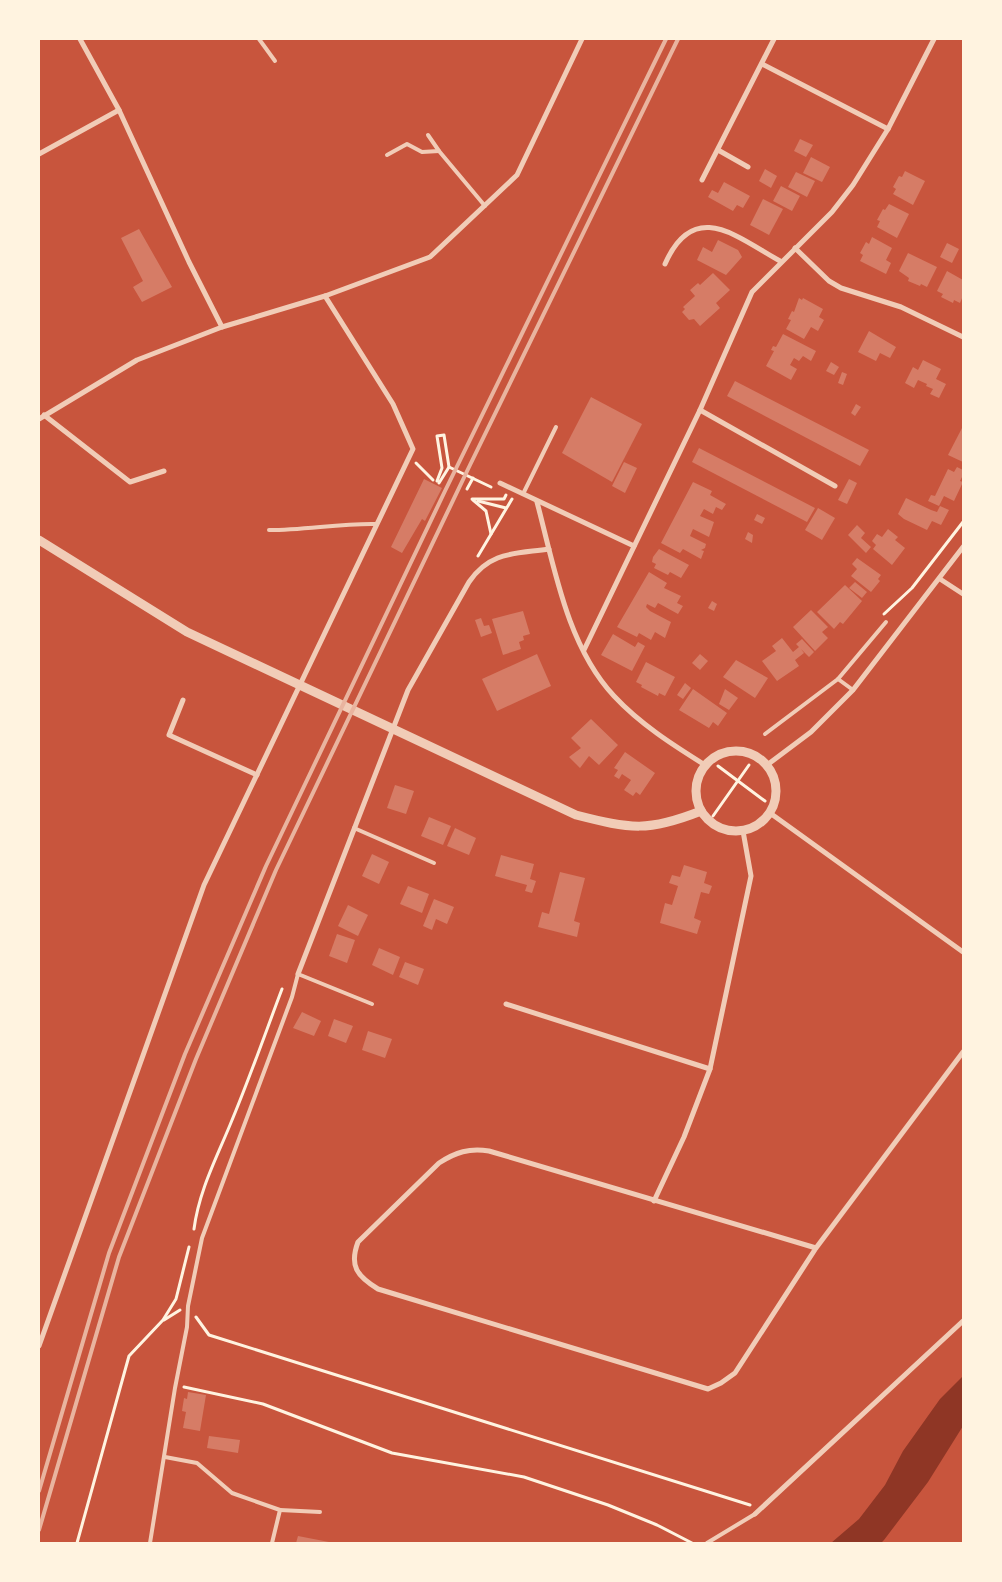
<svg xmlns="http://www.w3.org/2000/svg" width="1002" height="1582" font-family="Jost,sans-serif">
<rect width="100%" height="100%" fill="#c8553d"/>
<path fill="#8f3625" d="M963,1376V1426L928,1482L884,1540L881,1543H831L859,1519L885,1485L903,1451L940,1399Z"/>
<g fill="#d67c66">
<path d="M800,139L813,145L806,157L794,151Z"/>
<path d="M811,157L830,167L822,182L803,173Z"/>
<path d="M765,169L777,176L771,188L759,181Z"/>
<path d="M905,171L925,181L913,205L893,194L896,189L893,187L899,176L902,177Z"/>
<path d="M796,172L815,181L807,197L788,187Z"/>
<path d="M724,182L750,196L743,208L737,205L733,211L708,197L712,190L718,193Z"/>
<path d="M781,186L800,196L792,211L773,201Z"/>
<path d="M763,199L783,209L769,235L750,225Z"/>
<path d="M889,204L909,214L897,238L877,227L880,221L877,220L883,209L885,210Z"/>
<path d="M139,229L172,287L142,302L133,287L143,281L121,238Z"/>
<path d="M872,237L892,248L886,260L891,263L886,274L860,261L863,255L860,253L866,242L869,244Z"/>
<path d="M718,240L738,250L742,257L726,275L697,260L703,247L712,252Z"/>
<path d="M947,243L959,249L952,263L940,257Z"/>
<path d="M908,253L937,267L927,287L921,284L920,286L908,281L909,278L899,271Z"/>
<path d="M947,271L963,280V296L960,303L954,300L953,303L941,297L943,294L937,291Z"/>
<path d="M713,273L730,290L716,303L720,308L700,326L694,319L689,320L682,312L685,309L683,307L695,296L690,290L698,283L700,285Z"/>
<path d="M799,298L802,300L803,298L823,309L819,317L824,320L818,331L811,327L804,339L786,329L791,320L788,319L792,311L794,312Z"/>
<path d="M869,331L896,347L890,358L880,353L876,361L858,352Z"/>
<path d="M783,334L816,351L811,361L803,356L799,361L794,358L790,365L797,369L791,380L766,366L774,351L771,350L773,346L776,347Z"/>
<path d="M923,360L941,369L936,379L946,384L939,398L930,394L933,389L926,386L927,384L918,380L914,388L905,383L913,367L918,370Z"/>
<path d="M831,362L839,367L834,375L826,371Z"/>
<path d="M842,372L847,374L843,385L838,383Z"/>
<path d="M735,381L869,450L860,466L727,396Z"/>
<path d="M591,397L642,424L612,482L562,453Z"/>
<path d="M856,404L861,407L855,416L851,413Z"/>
<path d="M962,428L963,429V462L948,455Z"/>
<path d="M699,448L815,508L807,522L692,462Z"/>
<path d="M624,462L637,468L625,493L612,486Z"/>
<path d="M957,467L963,470V475L960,481L963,482L954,501L944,496L939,506L928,501L931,495L935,496L948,469L954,472Z"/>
<path d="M424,479L442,488L425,521L422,519L402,553L391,547Z"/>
<path d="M849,479L857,483L847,504L838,500Z"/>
<path d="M693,482L712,491L710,495L726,504L722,510L716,507L713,514L704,509L700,516L714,522L709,537L693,529L690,536L706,544L705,548L701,550L704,551L701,559L683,549L680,553L661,543Z"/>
<path d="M906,498L931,510L937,512L940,506L949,510L941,525L932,521L927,530L904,519L898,514Z"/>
<path d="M818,508L835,518L822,540L805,530Z"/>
<path d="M757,514L765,518L762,524L754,520Z"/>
<path d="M857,525L865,533L861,538L871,547L866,553L848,535Z"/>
<path d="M888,529L898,537L895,540L905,548L892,565L873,549L876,545L872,541L877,534L882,537Z"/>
<path d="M748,532L753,535L752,543L745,539Z"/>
<path d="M659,549L689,565L681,578L670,572L668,575L654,568L656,564L652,562L653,557Z"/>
<path d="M857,558L881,575L878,579L880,581L871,592L851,576L857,569L852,564Z"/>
<path d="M649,572L667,583L664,588L681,596L677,603L683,606L678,614L658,603L655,608L647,604L646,607L650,611L671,622L665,638L655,632L651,640L639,633L637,637L617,627Z"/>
<path d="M855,582L867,592L862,598L849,588Z"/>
<path d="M845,585L862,601L843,624L840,622L834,629L817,612Z"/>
<path d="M712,601L717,604L714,611L708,608Z"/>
<path d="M811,610L828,627L822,632L828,638L815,651L793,627Z"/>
<path d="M523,611L530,634L523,636L524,640L519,642L521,649L503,655L492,619Z"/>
<path d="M481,618L484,626L489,625L492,633L481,637L475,620Z"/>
<path d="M613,634L635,647L638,642L645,646L632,671L601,655Z"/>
<path d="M782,638L793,652L799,647L796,644L802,639L814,652L809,657L801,649L804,653L795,660L799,666L777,681L762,661L776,651L772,646Z"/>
<path d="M537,654L551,686L497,711L482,679Z"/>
<path d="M700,654L708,661L700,670L692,663Z"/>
<path d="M736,660L768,678L755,698L723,677Z"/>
<path d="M646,662L675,677L665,696L659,693L658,696L641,687L642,685L636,682Z"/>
<path d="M685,683L691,688L683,699L677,695Z"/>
<path d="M693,689L727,713L718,726L713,722L709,728L679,710Z"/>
<path d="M725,689L738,698L729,710L719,704Z"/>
<path d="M591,719L618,745L599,765L589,756L580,768L569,757L581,748L571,738Z"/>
<path d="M625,752L655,773L640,795L636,792L633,796L624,790L631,780L622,774L619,779L614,776L618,770L614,768Z"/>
<path d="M395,785L414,791L406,814L387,808Z"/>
<path d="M429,817L451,826L443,845L421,836Z"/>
<path d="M455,828L476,838L469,855L447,846Z"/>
<path d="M372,854L389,862L379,884L362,876Z"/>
<path d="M501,855L534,864L530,879L536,881L532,893L525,891L527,885L495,876Z"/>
<path d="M684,865L707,872L704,883L712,886L709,894L701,892L694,918L701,921L697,934L660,923L665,903L672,905L678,886L669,883L672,875L680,877Z"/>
<path d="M560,872L585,878L574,921L580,923L577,937L538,927L542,912L549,914Z"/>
<path d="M408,886L429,894L422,913L400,904Z"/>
<path d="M434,899L454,907L447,924L436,919L432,930L423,926Z"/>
<path d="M348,905L368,915L358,936L338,926Z"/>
<path d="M337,934L355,940L347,963L329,956Z"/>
<path d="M379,948L400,957L393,975L372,965Z"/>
<path d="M405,962L424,969L418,985L399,977Z"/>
<path d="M302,1012L321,1021L314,1036L293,1028Z"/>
<path d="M334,1019L353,1026L346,1043L328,1036Z"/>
<path d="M368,1031L392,1039L385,1058L362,1050Z"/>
<path d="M188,1392L206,1395L200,1431L183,1428L186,1412L182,1411L184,1398L187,1399Z"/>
<path d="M209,1436L240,1440L238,1453L207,1448Z"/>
<path d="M298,1536L329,1542V1543H296Z"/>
</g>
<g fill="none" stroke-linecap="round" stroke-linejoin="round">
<g stroke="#fff3e0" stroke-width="3">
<path d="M416,463L433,480"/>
<path d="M449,467L491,487"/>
<path d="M437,481L442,468L437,436L444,435L449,467L439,483"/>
<path d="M467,489L473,478"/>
<path d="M472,499H504L506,495"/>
<path d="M473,500L486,511L491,534"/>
<path d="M478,501L506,508"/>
<path d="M478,556L512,499"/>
<path d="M884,614L912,588L963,522"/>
<path d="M718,766L765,801"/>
<path d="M713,816L749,765"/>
<path d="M194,1229C199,1191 216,1159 230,1125C249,1080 265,1034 282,989"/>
<path d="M196,1317L209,1335L750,1505"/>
<path d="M164,1320L180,1310"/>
<path d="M184,1387L263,1404L392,1453L524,1477L608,1505L657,1525L692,1543"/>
<path d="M77,1543L129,1356L163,1320L176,1299L189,1247"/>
</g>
<g stroke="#f1ccb7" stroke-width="4">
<path d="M259,39L275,61"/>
<path d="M428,135L439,151L485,206"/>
<path d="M387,155L407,144L422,152L439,151"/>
<path d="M523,494L556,427"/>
<path d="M269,530C306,530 341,523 377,524"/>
<path d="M838,679L853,690"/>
<path d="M765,734L838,679L886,622"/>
<path d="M354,828L434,863"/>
<path d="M165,1457L197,1463L232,1493L280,1510L272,1543"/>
<path d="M280,1510L320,1512"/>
<path d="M150,1543L175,1388L187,1327L188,1306L202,1238L292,997L298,974L372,1004"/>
<path d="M707,1543L755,1514"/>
</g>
<g stroke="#f1ccb7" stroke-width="5">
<path d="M80,39L119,110L189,262L222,327"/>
<path d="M762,64L888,129"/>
<path d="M718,150L748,167"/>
<path d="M39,154L119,110"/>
<path d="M702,180L774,39"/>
<path d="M795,248L829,281L841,288L901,307L963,337"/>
<path d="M665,264C694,198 737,237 780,261"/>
<path d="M700,410L835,486"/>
<path d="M44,415L130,482L164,471"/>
<path d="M39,419L137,360L222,327L325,296L430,257L517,175L582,39"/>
<path d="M500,483L634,546"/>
<path d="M537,502C554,566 567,646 614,696C640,724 673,745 705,765"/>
<path d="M940,579L963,594"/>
<path d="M584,650L700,410L752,292L832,212L853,185L888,129L934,39"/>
<path d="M183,700L169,735L257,775"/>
<path d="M767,765L811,732L853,690L963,547"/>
<path d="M770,813L963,952"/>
<path d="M298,974L408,690L469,582C490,551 515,554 549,549"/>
<path d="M506,1004L710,1069"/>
<path d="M654,1201L684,1137L710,1069L751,876L743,831"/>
<path d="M816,1248L489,1151C469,1148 456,1152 439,1163L358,1242C349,1266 357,1276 378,1289L708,1389L721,1383L735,1373L816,1248L963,1052"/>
<path d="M39,1346L204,885L413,449L393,404L325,296"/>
<path d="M755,1514L963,1321"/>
</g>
<g stroke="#f1ccb7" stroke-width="9">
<path d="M39,540L187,632L576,815C631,829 648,832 701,811"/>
<circle cx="736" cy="791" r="40"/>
</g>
<g stroke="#e9b49f" stroke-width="4">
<path d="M39,1491L109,1253L185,1054L266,866L445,491L666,39"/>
<path d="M39,1530L119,1257L196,1059L276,870L470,465L678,39"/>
</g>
</g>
<rect width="1002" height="1582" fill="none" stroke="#fff3e0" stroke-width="80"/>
</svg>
